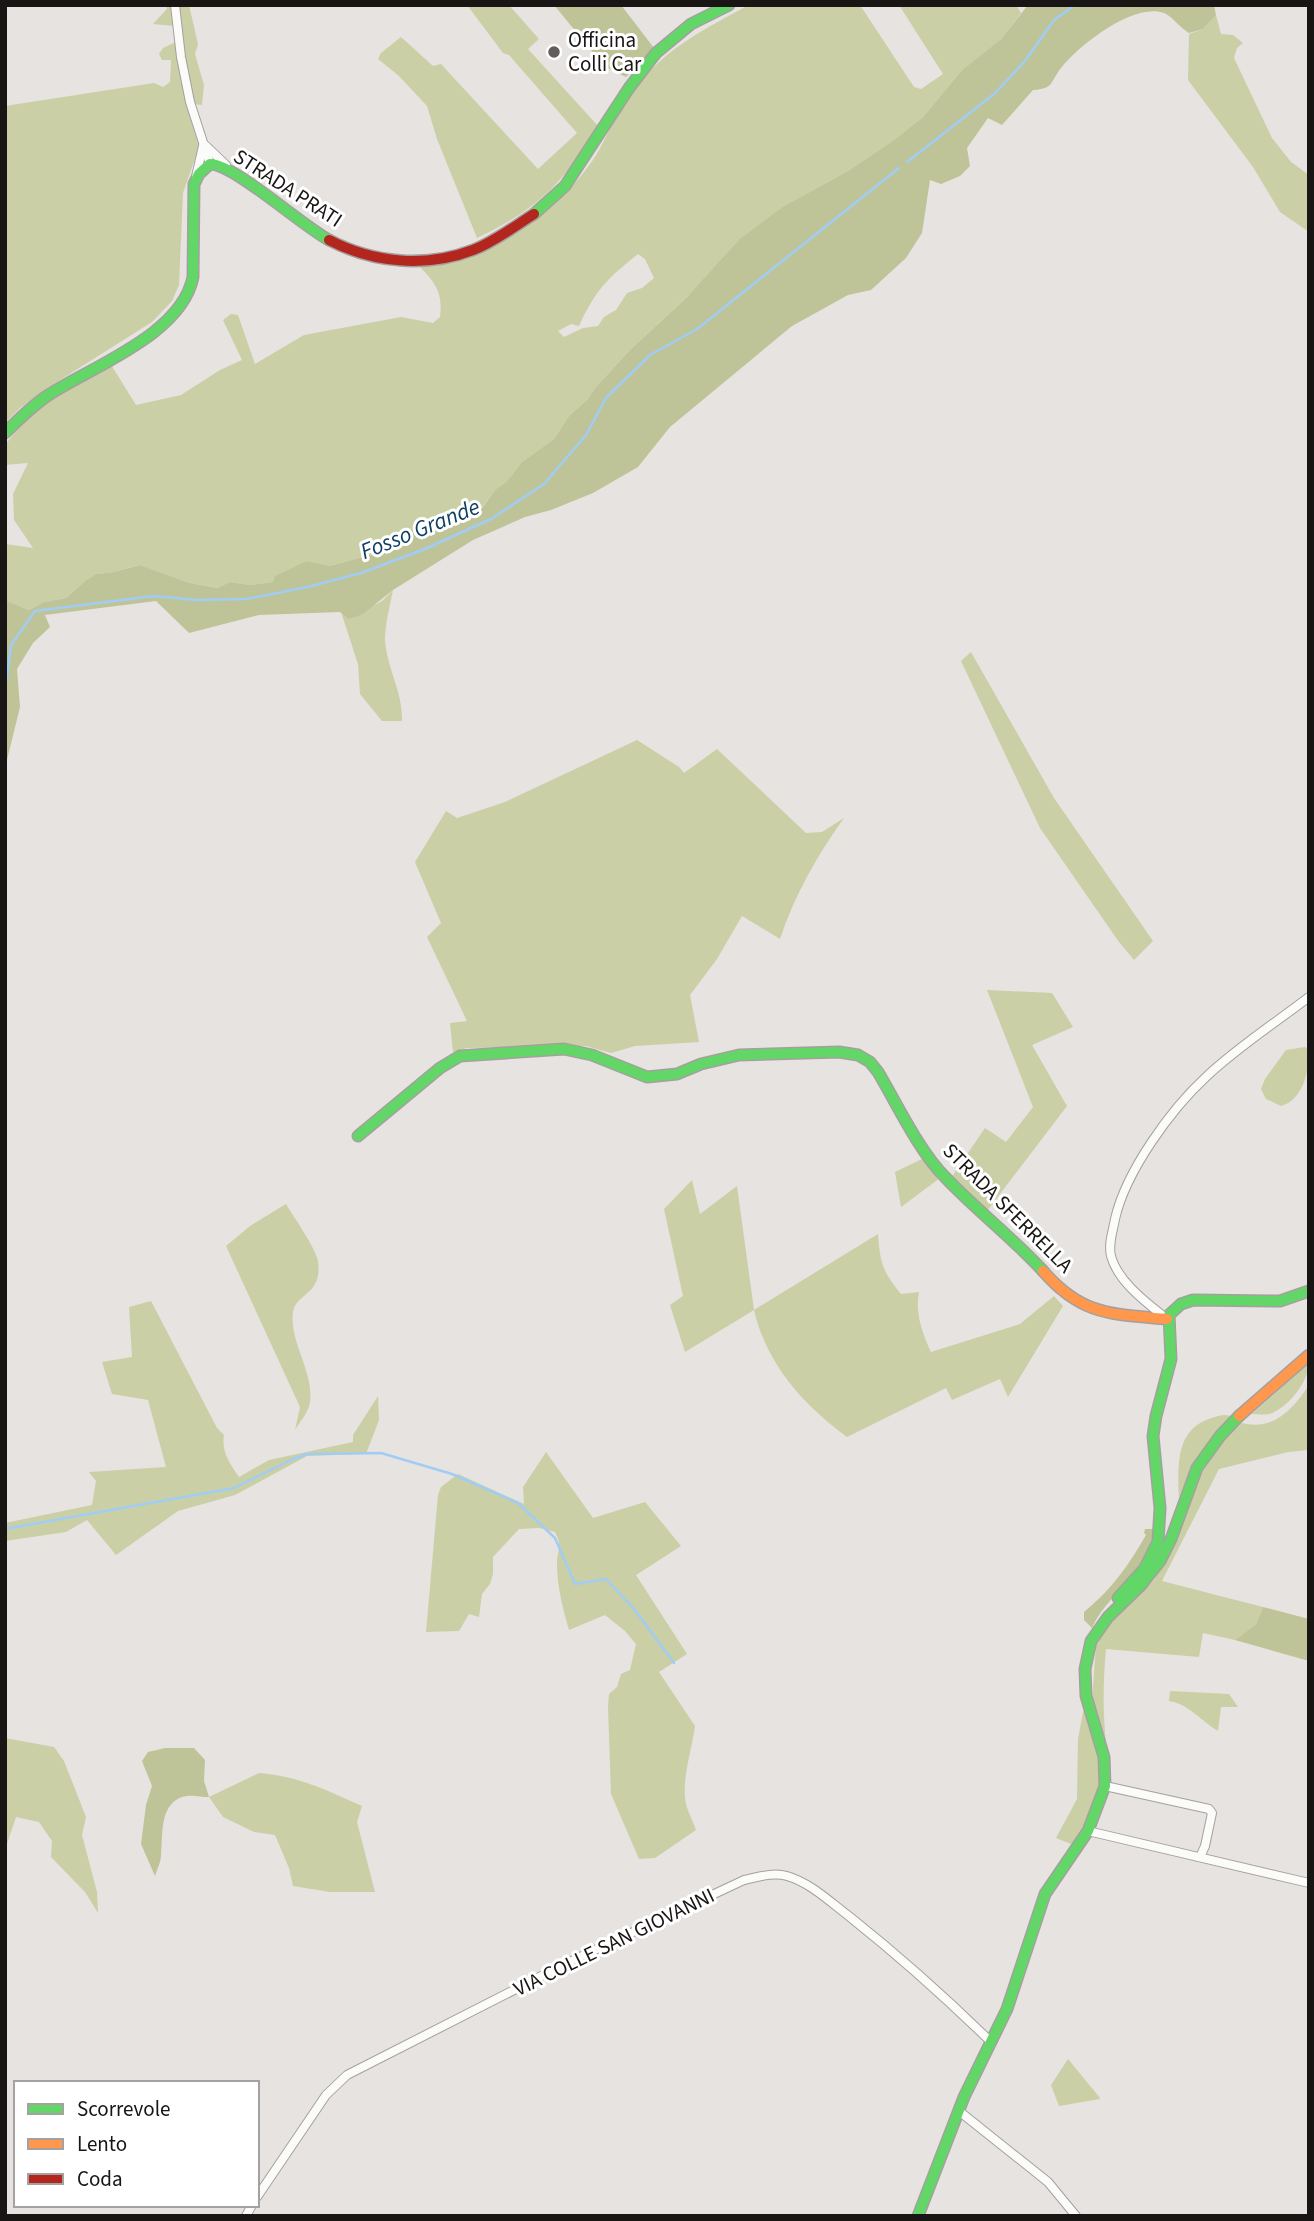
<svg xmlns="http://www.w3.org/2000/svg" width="1314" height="2221" font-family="'Source Sans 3',sans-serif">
<rect width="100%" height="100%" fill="#e7e3e1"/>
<g fill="#cacfa6" fill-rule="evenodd">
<path d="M166,5H189L198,44L195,54L204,85L202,105L186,103L199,147L183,193L179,285L172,301L152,322L49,387L20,408L5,423V106L154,83L163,87L170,82L171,60H162L159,54L163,48L176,42L175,26L153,24L167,9Z"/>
<path d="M467,5H509L539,39L528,49L598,126C561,185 541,207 477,238L437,139L427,106L399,76L378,59L381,53L401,37L433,66L441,64L538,169L577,133L509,55L503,53Z"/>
<path d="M749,5H860L914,87L921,89L943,74L899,5H1016L1021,13L1001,39L962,70L923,117L894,140L848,171L784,206L631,349L595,388L588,399L569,416L554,439L522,462L507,481L496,489L477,513H459L443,527L418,525L373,554L330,566L307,561L273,582L250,585L230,582L219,588L190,583L138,565L114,572L96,574L85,581L66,598L44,602L29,610L5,600V544L33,548L14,520L13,494L28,463L5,465V445C31,410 72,384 110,363L136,405L181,395L220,370L242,360L223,320L231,314L238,315L255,364L304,335L401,317L433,323L440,317C443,294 436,283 420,267C493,252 550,221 593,160C602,147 608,131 616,117C625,101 638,84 651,70C679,41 714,24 749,5ZM638,254L645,259L654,278L642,288L627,293L616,310L604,317L598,326L583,328L564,337L558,331L571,324L579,326C596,289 607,279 638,254Z"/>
<path d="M1216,15L1221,34L1233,35L1243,43L1237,48L1234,58L1272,138L1291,162L1309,175V232L1280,212L1253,167L1188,80L1189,34L1203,29Z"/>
<path d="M393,590C390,606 385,624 385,640C387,669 403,692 402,721H382L360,694L358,664L341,612L349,619L382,601Z"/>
<path d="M971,652L1054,798L1153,941L1134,960L1119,942L1040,828L961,661Z"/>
<path d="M637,740L679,767L684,773L717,749L806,833L822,832L844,818C817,856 795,894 780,939L742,916L717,959L690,995L699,1042L635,1046L611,1053L586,1046L467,1048L453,1052L450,1023L467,1021L427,937L441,923L415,862L446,811L457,818L505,802Z"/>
<path d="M987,990L1052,993L1073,1027L1032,1045L1067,1106L987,1211L951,1178L985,1128L1006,1142L1033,1107Z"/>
<path d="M1305,1047L1309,1050C1309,1070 1304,1099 1281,1106L1266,1099L1261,1089L1265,1079L1286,1050Z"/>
<path d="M924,1158L940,1178L901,1207L895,1172Z"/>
<path d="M692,1180L700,1214L737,1186L754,1310L878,1234C880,1262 882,1271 901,1294L919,1292C915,1313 922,1333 931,1352L1020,1324L1054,1296L1063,1306L1008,1397L1000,1379L952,1400L946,1388L847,1437C803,1405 766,1363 754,1310L685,1352L670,1305L683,1296L664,1209Z"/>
<path d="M286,1204C294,1217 316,1249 318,1261C323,1295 296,1293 293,1312C289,1342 314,1371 310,1402C309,1411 300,1422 295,1430L300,1407L226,1246L250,1226Z"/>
<path d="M151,1301L217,1428L224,1435C221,1452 230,1464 239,1477L269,1460L353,1442V1435L378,1396L379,1420L366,1454L307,1456L235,1495L178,1511L116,1555L87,1520L66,1532L5,1541V1523L92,1505L96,1481L89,1472L166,1467L148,1400L112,1394L102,1362L132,1357L129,1307Z"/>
<path d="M1309,1363C1309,1380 1290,1405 1274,1412C1267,1416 1259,1414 1252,1414Z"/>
<path d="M1309,1385V1450L1288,1452L1219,1469L1162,1581L1263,1607L1256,1624L1235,1640L1203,1633L1199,1657L1106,1649C1104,1671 1103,1693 1104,1715C1106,1763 1115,1791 1090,1837L1071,1844L1056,1838L1077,1799L1078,1739L1083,1712L1092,1701L1096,1645L1109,1623L1154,1580L1171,1547L1188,1502L1202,1473L1222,1442L1242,1423C1274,1431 1293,1409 1309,1385Z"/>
<path d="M1224,1415L1233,1416C1211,1441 1190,1466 1179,1498C1178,1459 1175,1423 1224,1415Z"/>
<path d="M546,1452L593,1518L645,1502L681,1546L636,1575L687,1654L659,1672L695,1726C692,1750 681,1780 686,1804C688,1812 693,1821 696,1830L655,1858L639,1859L611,1794L608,1707L609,1694L617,1687L621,1674L630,1670L636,1644L625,1631L605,1615L569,1630C563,1609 557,1586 557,1564C557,1549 563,1547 555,1532L539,1528L519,1529L493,1557V1574L490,1584L482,1594L479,1617L469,1614L459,1631L426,1632L438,1495L441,1487L458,1474L524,1504L523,1487Z"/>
<path d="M1170,1691L1229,1694L1238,1707H1221L1218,1731C1201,1721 1189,1704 1169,1701Z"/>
<path d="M5,1738L54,1747L64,1761L86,1817L82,1835L97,1892L98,1913L85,1892L51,1857L52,1841L39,1822L16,1817L5,1850Z"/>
<path d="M259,1773C302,1777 323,1789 362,1806L357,1822L375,1892H330L293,1886L289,1868L275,1835L254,1832L223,1817L209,1797Z"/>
<path d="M1068,2059L1100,2098V2099L1059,2106L1051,2085Z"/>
</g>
<g fill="#bec497">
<path d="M554,5H621L654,48L626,77L605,67Z"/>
<path d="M1028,5H1214L1216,15L1203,29L1189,33C1180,28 1173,17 1164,13C1134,2 1079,45 1061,68C1050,82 1054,89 1033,90L1002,125L988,118L967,148L970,166L960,176L941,184L930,180L922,233L906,258L871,290L848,295L792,326L670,427L638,467L593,493L551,510L525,517L473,540L393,590L363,614L349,619L340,612L259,615L189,633L156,601L45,615L50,627L33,643L17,669L20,707L5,768V600L29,610L44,602L66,598L85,581L96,574L114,572L139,565L190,583L218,588L230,582L250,585L273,582L275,576L307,561L330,566L373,554L418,525L443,527L459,513H478L496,489L507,481L522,462L554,439L569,416L588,399L595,388L631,349L687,297L740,239L784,206L848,171L894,140L923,117L962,70L1001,39Z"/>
<path d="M1145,1529H1157C1153,1545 1147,1561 1136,1573C1120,1592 1102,1605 1092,1628L1084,1620V1612C1111,1590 1129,1565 1146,1535L1144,1533Z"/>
<path d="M1263,1607L1309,1619V1661L1235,1640L1256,1624Z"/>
<path d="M165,1748H194L205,1760L204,1781L209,1797C201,1797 190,1794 182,1797C159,1805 163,1836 161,1855C161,1862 157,1869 155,1876L141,1844L146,1805L152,1786L142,1761L148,1752Z"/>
</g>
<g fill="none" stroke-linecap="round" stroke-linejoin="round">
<g stroke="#a1cdf5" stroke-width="2.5">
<path d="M907,162L994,94L1025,61L1054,20L1075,5"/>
<path d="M5,690L11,645L35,611L154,596L196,600L246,599L308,587L361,573L425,549L491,519L544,484L586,435L606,398L650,355L697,329L899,168"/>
<path d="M5,1529L234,1488L291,1460L307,1454L381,1453L452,1474L518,1503L555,1538L575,1584L606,1579L635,1610L674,1663"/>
</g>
<g stroke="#a4a09f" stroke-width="10">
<g id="street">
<path d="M175,5L181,57L190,102L210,164"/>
<path d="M205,145L226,165"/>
<path d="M196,177L203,146"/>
<path d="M1167,1319C1147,1303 1118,1282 1111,1256C1108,1244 1113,1231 1115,1219C1126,1171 1171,1109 1207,1076C1238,1047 1275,1023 1309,997"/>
<path d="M1105,1786L1209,1809L1212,1813L1205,1846L1200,1857"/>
<path d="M1088,1831L1309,1883"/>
<path d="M959,2111L1048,2182L1076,2216"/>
<path d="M257,2197L326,2095L347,2075L565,1964L744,1880C758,1877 773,1872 787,1876C811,1883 830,1902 850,1917C899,1956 946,1998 991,2042"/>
<path d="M246,2216L252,2205"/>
</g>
</g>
<g stroke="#a4a09f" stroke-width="13">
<g id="fast">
<path d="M534,214L565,186L629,88L656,53L691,24L729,5"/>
<path d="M5,433C19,419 33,405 50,394C93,366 182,334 193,277L194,184L199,174L210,164C234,164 301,225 329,240"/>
<path d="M358,1136L440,1068L460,1056L564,1049L592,1055L647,1077L677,1074L701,1064L739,1055L839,1052L858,1055L870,1062L878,1072C897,1104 919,1151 945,1177C976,1210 1012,1237 1043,1271"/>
<path d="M1118,1598L1145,1568L1158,1542L1160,1508L1153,1436L1156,1416L1171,1359L1169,1315L1181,1304L1193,1300L1280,1301L1309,1291"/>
<path d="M918,2216L964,2097L1007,2009L1045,1894L1088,1831L1105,1786L1104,1757L1086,1696L1085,1669L1091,1641L1108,1617L1141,1585L1160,1561L1171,1539L1197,1468L1220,1436L1239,1416"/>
</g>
</g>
<g stroke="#a4a09f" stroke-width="13">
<g id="slow">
<path d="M1043,1271C1082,1316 1112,1314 1167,1319"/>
<path d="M1239,1416L1309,1355"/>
</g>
</g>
<g stroke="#a4a09f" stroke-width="13">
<path id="jam" d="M329,240C373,263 426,268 473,250C494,242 515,226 534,214"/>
</g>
<use href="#street" stroke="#fbfbfa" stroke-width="8"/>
<use href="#fast" stroke="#63d668" stroke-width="10"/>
<use href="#slow" stroke="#ff974d" stroke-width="10"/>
<use href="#jam" stroke="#b3261e" stroke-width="10"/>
</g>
<circle fill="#605d5c" stroke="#fff" stroke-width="2.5" cx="554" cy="52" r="7"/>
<g text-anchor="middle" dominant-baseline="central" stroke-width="6" stroke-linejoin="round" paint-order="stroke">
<g font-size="21" fill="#181514" stroke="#fff" text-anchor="start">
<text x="568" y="40">Officina<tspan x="568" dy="24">Colli Car</tspan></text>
</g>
<g font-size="21" fill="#181514" stroke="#fff">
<text transform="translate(288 188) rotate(33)">STRADA PRATI</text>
<text transform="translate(1008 1208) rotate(45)">STRADA SFERRELLA</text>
<text transform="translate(614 1942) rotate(-26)">VIA COLLE SAN GIOVANNI</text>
</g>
<g font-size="23" font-style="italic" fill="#0e3f63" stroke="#fff">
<text transform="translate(420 529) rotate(-22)">Fosso Grande</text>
</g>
</g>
<rect width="1314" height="2221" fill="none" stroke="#181514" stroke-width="14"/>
<rect x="14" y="2081" width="245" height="126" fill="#ffffff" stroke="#a3a1a1" stroke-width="2"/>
<rect x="28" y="2104" width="35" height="10" fill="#63d668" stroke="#a3a1a1" stroke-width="2"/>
<text x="77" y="2116" font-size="21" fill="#181514">Scorrevole</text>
<rect x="28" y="2139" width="35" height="10" fill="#ff974d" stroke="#a3a1a1" stroke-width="2"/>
<text x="77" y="2151" font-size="21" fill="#181514">Lento</text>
<rect x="28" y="2174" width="35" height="10" fill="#b3261e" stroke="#a3a1a1" stroke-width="2"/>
<text x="77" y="2186" font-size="21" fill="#181514">Coda</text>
</svg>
